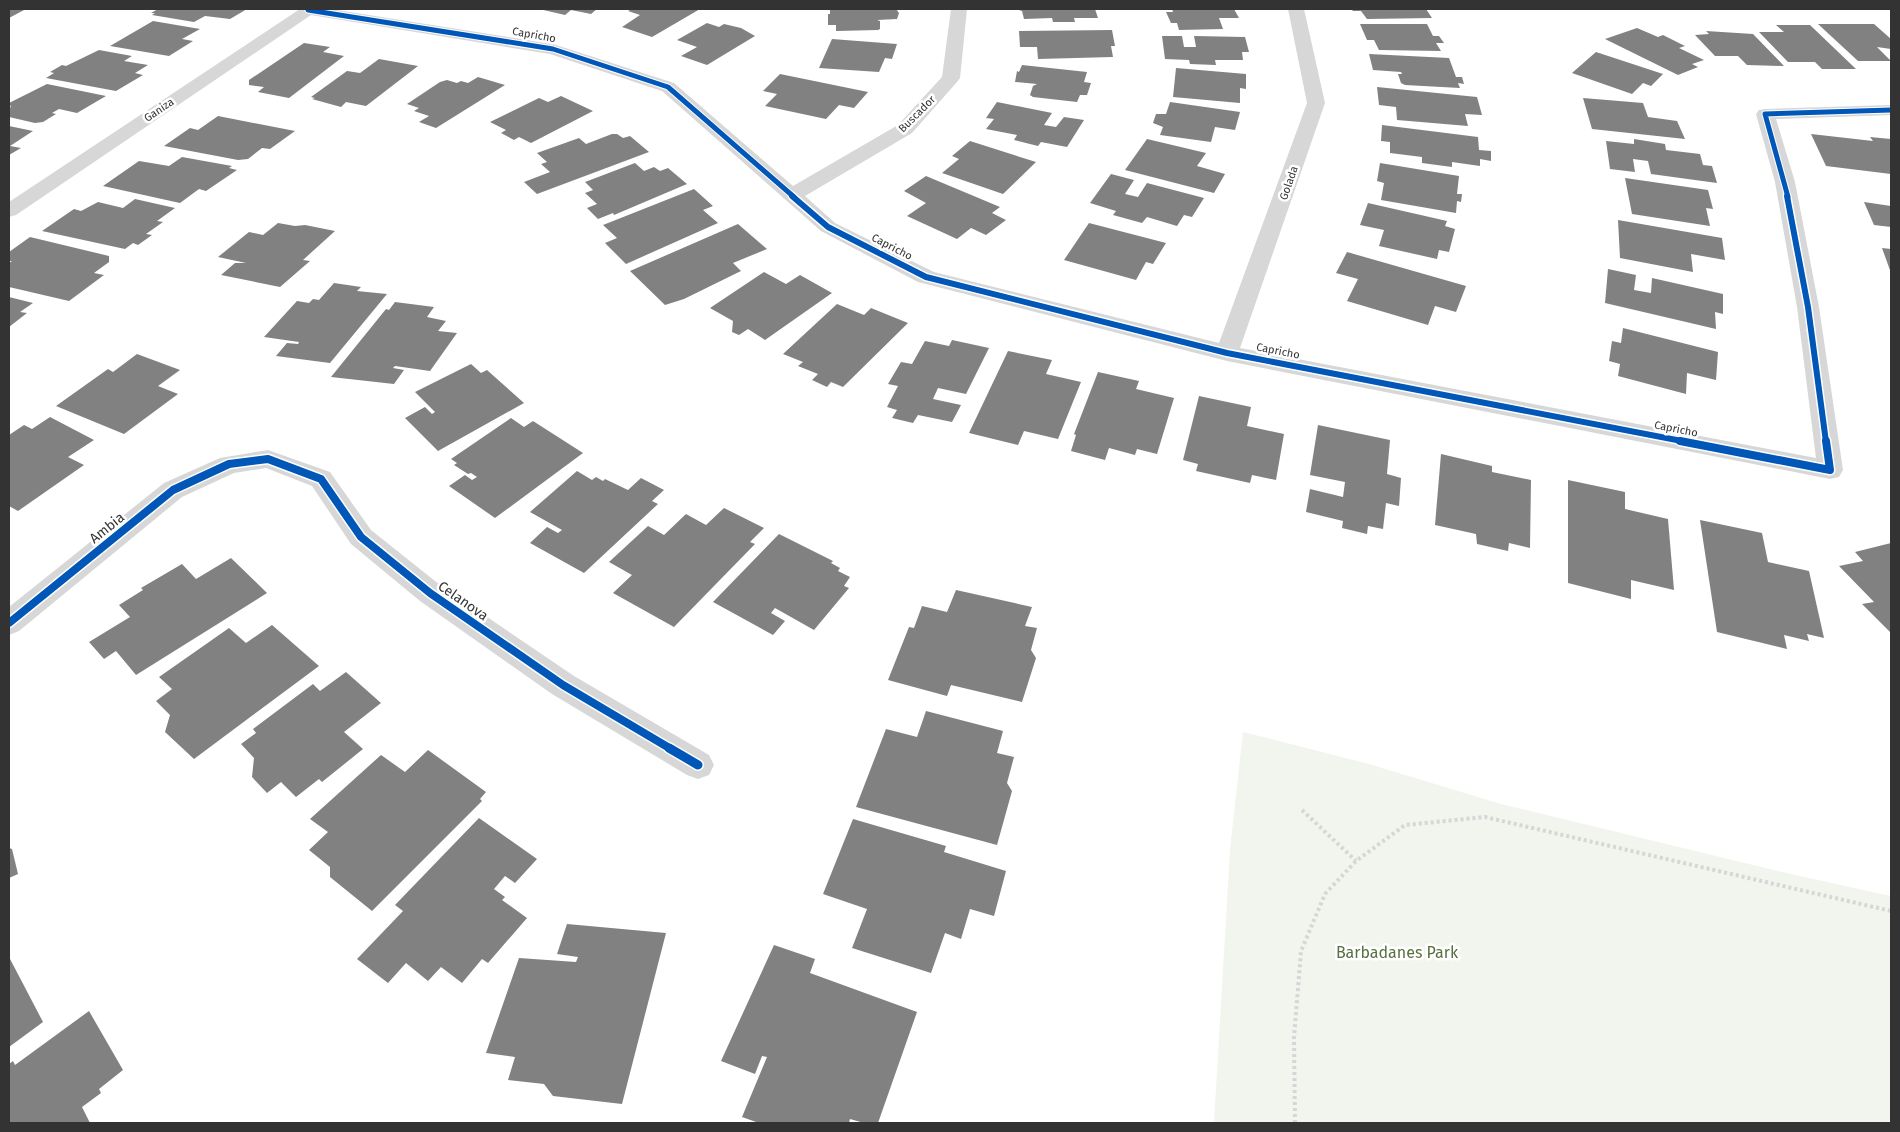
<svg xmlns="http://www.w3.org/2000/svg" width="1900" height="1132" font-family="'Fira Sans',sans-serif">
<rect width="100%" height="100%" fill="#fff"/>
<path fill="#f1f5ed" d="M1243,732L1369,764L1501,804L1795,875L1891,896V1123H1214L1230,850Z"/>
<g fill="#818181">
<path d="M9,9H26L9,18Z"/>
<path d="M158,9H247L230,19L205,16L194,22L152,15L155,13H151Z"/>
<path d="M539,9H597L591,14L571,10L565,15Z"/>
<path d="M632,9H700L652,37L622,27L640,15L628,11Z"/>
<path d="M835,9H896L899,13L897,19L877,20L880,21V29L878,30L836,31V25H828V14H830V10Z"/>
<path d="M1015,9H1095L1098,18H1074L1075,22H1053L1052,18L1024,19L1022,11Z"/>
<path d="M1172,9H1234L1239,18H1219L1223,29L1179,30L1177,23H1171L1166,12H1173Z"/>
<path d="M1351,9H1426L1432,18L1367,19L1361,11H1353Z"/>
<path d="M153,21L200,29L182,39L193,41L169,56L110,46Z"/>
<path d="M707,23L719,27L724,24L741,28L755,36L707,65L681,56L697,47L677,40Z"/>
<path d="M1360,24H1427L1433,36H1439L1444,43H1436L1441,51L1379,50L1374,40H1367Z"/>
<path d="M1818,24H1874L1891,39V49L1877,47L1891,61H1858Z"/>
<path d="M1776,25H1810L1856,69H1822L1815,62H1788L1759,32H1784Z"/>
<path d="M1637,28L1658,37L1663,35L1685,46L1679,48L1704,60L1692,64L1698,67L1678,75L1605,39Z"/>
<path d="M1112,30L1115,46H1111L1113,57L1038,59L1037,47H1020L1019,31Z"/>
<path d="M1706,31L1753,34L1784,66L1747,65L1738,56H1715L1695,35L1709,34Z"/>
<path d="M1162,36H1182L1184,47H1196L1194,36L1245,37L1249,52H1242L1243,60H1215L1216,65L1190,64L1189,60L1165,59Z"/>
<path d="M832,39L897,44L892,59L885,58L879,72L819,68Z"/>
<path d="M304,43L330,47L323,52L344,56L289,98L258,92L264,87L249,85V80Z"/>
<path d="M99,50L132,56L124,61L148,65L135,73L143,75L116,91L46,78L54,73L50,72L62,65L66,66Z"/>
<path d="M1596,52L1663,74L1651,86L1643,83L1632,94L1572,73Z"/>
<path d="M1369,54L1449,58L1456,77H1462L1464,84L1458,83L1460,88L1405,85L1401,83L1398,74H1402L1401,72L1373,70Z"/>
<path d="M379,59L418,66L366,106L346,102L341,107L312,99L315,98L311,97L347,71L360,73Z"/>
<path d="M1022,65L1087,72L1084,82L1091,83L1087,95H1080L1077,102L1033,97L1030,95L1033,86L1037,84L1015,82L1017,71L1019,72Z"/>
<path d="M1176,68L1246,74V89L1240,88V103L1173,97Z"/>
<path d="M780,74L868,92L854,108L839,105L826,119L765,106L777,94L763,91Z"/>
<path d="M478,77L505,85L436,128L419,122L429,116L414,111L419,108L407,104L440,82L447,80L457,83L461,81L468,83Z"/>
<path d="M47,84L106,96L77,113L59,109L52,113L56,114L43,122L35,123L9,117V108L11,107L9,103Z"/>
<path d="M1377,87L1477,97L1482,115L1465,114L1468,126L1397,120L1396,107L1379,105Z"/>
<path d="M561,96L593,111L531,143L519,137L514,140L501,133L506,130L490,122L539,98L548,102Z"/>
<path d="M1583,98L1643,103L1648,117L1677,121L1685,139L1592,129Z"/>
<path d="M997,102L1052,113L1044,125L1056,127L1064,117L1084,120L1067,147L1041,142L1038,146L1014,140L1017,135L986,129L994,119L986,118Z"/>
<path d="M1170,102L1240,112L1235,130L1215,127L1211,142L1160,135L1163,127L1153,123L1156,114H1166Z"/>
<path d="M218,116L295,131L270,149L262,148L248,159L238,160L164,146L190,128L198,130Z"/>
<path d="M1382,125L1478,137L1479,150L1491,151V161L1480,159V166L1452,162V167L1422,163V157L1390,153V142L1381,141Z"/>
<path d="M9,126L33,131L10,146L21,148L9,155Z"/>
<path d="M612,134H617L623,138L630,136L649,152L537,194L524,182L550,172L541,164L547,162L537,153L579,138L586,144Z"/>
<path d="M1811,134L1873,141L1870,137L1891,139V174L1826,166Z"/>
<path d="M1147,139L1206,153L1197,166L1225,174L1214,193L1125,170Z"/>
<path d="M1634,139L1665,144L1666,150L1700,154L1703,165L1712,166L1717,183L1651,174L1648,161L1633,159L1635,172L1610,169L1606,141L1634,144Z"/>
<path d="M970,141L1036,162L1003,194L942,173L959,159L952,156Z"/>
<path d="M182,157L232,166L229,168L237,170L206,191L199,189L180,203L103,186L139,161L169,166Z"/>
<path d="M635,163L644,171L654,167L660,171L668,168L687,184L614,215L613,213L598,219L587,208L597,204L585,193L593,190L585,182Z"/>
<path d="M1380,163L1459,176L1457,194H1462L1461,202L1457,201L1456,213L1381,200L1384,183L1377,181Z"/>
<path d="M1111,174L1134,180L1125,194L1138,197L1147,183L1204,198L1192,217L1184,215L1177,226L1147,217L1142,223L1113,215L1116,211L1090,203Z"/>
<path d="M926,176L1000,207L992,213L1006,220L986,235L971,228L957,239L907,216L926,203L904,191Z"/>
<path d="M1625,178L1708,190L1713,209L1706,208L1710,226L1632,214Z"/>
<path d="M694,189L713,206L703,210L718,223L626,264L605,243L617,238L603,225Z"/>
<path d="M135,199L175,208L157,221L163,222L146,234L152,235L138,245L133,243L125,249L42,231L74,209L81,211L98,202L123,208Z"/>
<path d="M1864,202L1891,206V227L1874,225Z"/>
<path d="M1368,203L1447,221L1445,226L1455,229L1449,252L1439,250L1437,259L1379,246L1384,230L1360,225Z"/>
<path d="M1618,220L1722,238L1725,260L1691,254L1693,272L1620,258Z"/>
<path d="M278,223L295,226L305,225L335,231L303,260L310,261L280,287L221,275L235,263H246L218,257L249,232L263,235Z"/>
<path d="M1089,223L1166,243L1153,264L1146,262L1136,280L1064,260Z"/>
<path d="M738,224L767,249L733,263L741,271L684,299L665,305L630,271Z"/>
<path d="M30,237L109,256V262L94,273L104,275L69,301L9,287V263L12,261H9V252Z"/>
<path d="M1882,248L1891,249V273Z"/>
<path d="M1347,252L1466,286L1456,312L1435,306L1428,325L1347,301L1358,279L1336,273Z"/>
<path d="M1608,269L1636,275L1634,290L1651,293L1652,278L1723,294V314L1715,312L1716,329L1605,303Z"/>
<path d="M764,272L786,284L800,275L832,293L765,340L748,329L739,335L732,332L733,321L710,308Z"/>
<path d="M334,283L361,287L357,291L387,294L330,363L276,356L287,343L298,344L299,342L264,337L297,301L309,303L313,299L319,300Z"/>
<path d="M9,297L33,303L20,312L27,313L9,327Z"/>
<path d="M395,302L434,307L427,317L446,321L438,331L457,333L430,371L395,366L393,368L404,370L394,384L331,377L386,309L389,310Z"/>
<path d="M837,304L864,315L871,308L908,323L843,387L831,382L827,387L812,380L818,374L798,366L803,362L783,354Z"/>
<path d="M1623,328L1718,352L1716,380L1687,373L1686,394L1618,376L1620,364L1609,361L1612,341L1621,343Z"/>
<path d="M952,340L989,348L966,394L938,388L933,399L961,405L952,422L918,415L913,423L892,418L897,410L887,407L898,386L888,384L901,362L912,364L925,341L949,346Z"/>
<path d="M1008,351L1052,360L1046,374L1081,382L1058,439L1024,431L1018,445L969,433Z"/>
<path d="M137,354L180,370L158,386L178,394L124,434L56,406L108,369L113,372Z"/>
<path d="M471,364L481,373L487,370L524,403L438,451L405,418L425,407L432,414L435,412L415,392Z"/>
<path d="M1098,372L1139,381L1136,389L1174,398L1157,454L1137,449L1135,455L1109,448L1105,460L1071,451L1076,435L1074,434Z"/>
<path d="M1199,396L1251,407L1247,426L1284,434L1276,480L1252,475L1250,483L1196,471L1198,464L1183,460Z"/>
<path d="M50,417L94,440L68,457L84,465L18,511L9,506V435L24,425L32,429Z"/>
<path d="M511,418L524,427L533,421L583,453L495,518L449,486L465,475L472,480L477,477L471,473L468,474L454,465L457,463L451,459Z"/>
<path d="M1318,425L1390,440L1387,474L1401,478L1399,506L1386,503L1383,529L1368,526L1367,534L1342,528L1343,521L1306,512L1310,489L1343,497L1345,482L1310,475Z"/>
<path d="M1441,454L1492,466V472L1531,480L1530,548L1509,543L1508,551L1477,544L1476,534L1435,525Z"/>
<path d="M577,471L592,480L596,477L603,481L605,479L628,490L641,478L664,490L652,501L658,504L584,573L530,543L547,527L558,533L562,530L530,512Z"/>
<path d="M1568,480L1625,492V509L1668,519L1674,590L1631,580V599L1568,583Z"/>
<path d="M724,508L764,528L750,542L755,544L674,627L613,593L632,575L609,562L648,526L664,535L686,514L706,525Z"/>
<path d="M1700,520L1762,533L1768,562L1809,571L1824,638L1807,634L1809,641L1784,635L1787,649L1717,632Z"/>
<path d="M779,534L833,561L831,563L840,568L838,571L850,577L844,586L849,588L814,630L775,608L771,613L785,621L773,635L713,602Z"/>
<path d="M1891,543V633L1862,604L1874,602L1839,566L1863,561L1855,552Z"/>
<path d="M231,558L267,593L136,675L116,651L104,659L89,642L130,617L119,605L143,590L141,588L182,564L196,579Z"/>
<path d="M956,590L1032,607L1025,626L1037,628L1031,650L1036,658L1022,702L951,685L947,696L888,680L909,627L914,628L922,606L947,612Z"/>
<path d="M272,625L319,666L194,759L165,732L170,715L156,701L172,689L159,677L229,628L246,643Z"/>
<path d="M346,672L381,703L344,732L363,749L322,782L319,779L296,797L281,782L267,793L252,777L254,758L241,744L256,733L253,729L313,684L320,691Z"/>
<path d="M926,711L1003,731L997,753L1014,757L1007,783L1012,791L997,845L856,807L886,729L917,737Z"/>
<path d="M428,750L486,792L480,799L482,801L372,911L330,877V867L309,850L328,832L310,819L381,755L405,772Z"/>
<path d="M479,818L537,859L515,883L505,876L494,889L505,897L502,900L527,918L488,963L482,959L462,983L441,967L428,981L406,963L388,983L357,959L403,911L395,905Z"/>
<path d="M853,819L946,846L944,852L1006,871L994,916L970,909L961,939L945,933L931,973L852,948L867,909L823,894Z"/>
<path d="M9,848L12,849L18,874L9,878Z"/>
<path d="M567,924L666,933L622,1104L553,1096L544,1084L508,1080L515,1057L486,1053L519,958L576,962L578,957L557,954Z"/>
<path d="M774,945L815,959L810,973L917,1012L878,1123H864L850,1119L849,1123H759L742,1117L767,1057L762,1056L755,1074L721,1061Z"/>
<path d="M9,957L43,1022L9,1047Z"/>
<path d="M89,1011L123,1070L99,1089L101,1093L82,1107L90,1123H9V1064L13,1061L15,1065Z"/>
</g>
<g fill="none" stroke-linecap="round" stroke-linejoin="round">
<g stroke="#d6d6d6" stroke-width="4" stroke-dasharray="3 3" stroke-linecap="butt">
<path d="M1302,810L1356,861"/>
<path d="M1295,1123L1294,1038L1301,951L1325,894L1356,861L1405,825L1485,817L1891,911"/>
</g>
<g fill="#d7d7d7" fill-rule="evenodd">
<path d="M300,9H331L553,44L674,83L793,186L898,125L942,77L951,9H967L960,78L957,82L912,133L805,196L835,223L934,272L1219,343L1307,103L1288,9H1304L1325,103L1240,348L1816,458L1797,307L1775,182L1756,114L1759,110L1765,109L1891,105V115L1776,119L1795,182L1819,307L1843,470L1839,477L1830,479L1227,361L918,282L821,231L662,91L550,54L311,15L16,215L9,217V202Z"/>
<path d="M268,450L330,472L371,530L440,585L574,676L709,755L714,765L709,775L698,779L687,775L552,694L420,601L351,544L312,486L266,468L234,473L182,497L19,631L9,635V607L164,483L220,458Z"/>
</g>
<g stroke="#fff" stroke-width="7">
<g id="cycleway-far3">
<path d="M308,10L553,49L668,87L794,197"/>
<path d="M1788,197L1765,114L1891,110"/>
</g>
</g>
<g stroke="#fff" stroke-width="9">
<g id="cycleway-far2">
<path d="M792,196L828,227L926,277L1227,353L1687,442"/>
<path d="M1787,196L1808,307L1826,442"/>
</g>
</g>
<g stroke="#fff" stroke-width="11">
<g id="cycleway-far1">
<path d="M1680,441L1830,470L1826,441"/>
<path d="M9,623L173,490L229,464L268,459L321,479L361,537L430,593L563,685L671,749"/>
</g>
</g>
<g stroke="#fff" stroke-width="12">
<path id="cycleway" d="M669,748L698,765"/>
</g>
<use href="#cycleway-far3" stroke="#0057b8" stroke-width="5"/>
<use href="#cycleway-far2" stroke="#0057b8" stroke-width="6"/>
<use href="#cycleway-far1" stroke="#0057b8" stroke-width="8"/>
<use href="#cycleway" stroke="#0057b8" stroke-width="9"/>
</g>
<g text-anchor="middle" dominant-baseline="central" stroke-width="5" stroke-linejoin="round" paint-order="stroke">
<g font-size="11" fill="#333" stroke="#fff">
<text transform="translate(534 35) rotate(10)">Capricho</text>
<text transform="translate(159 110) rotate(-34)">Ganiza</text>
<text transform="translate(917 114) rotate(-45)">Buscador</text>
<text transform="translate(1289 183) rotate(-71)">Golada</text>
<text transform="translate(892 247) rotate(27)">Capricho</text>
<text transform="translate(1278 351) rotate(11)">Capricho</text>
<text transform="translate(1676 429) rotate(11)">Capricho</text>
</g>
<g font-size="14" fill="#333" stroke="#fff">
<text transform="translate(107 528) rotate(-39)">Ambia</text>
<text transform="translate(463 601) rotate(35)">Celanova</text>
</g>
<g font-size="16" fill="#56703f" stroke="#fff">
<text x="1397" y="952">Barbadanes Park</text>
</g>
</g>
<rect width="1900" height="1132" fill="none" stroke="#333333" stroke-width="20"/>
</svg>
